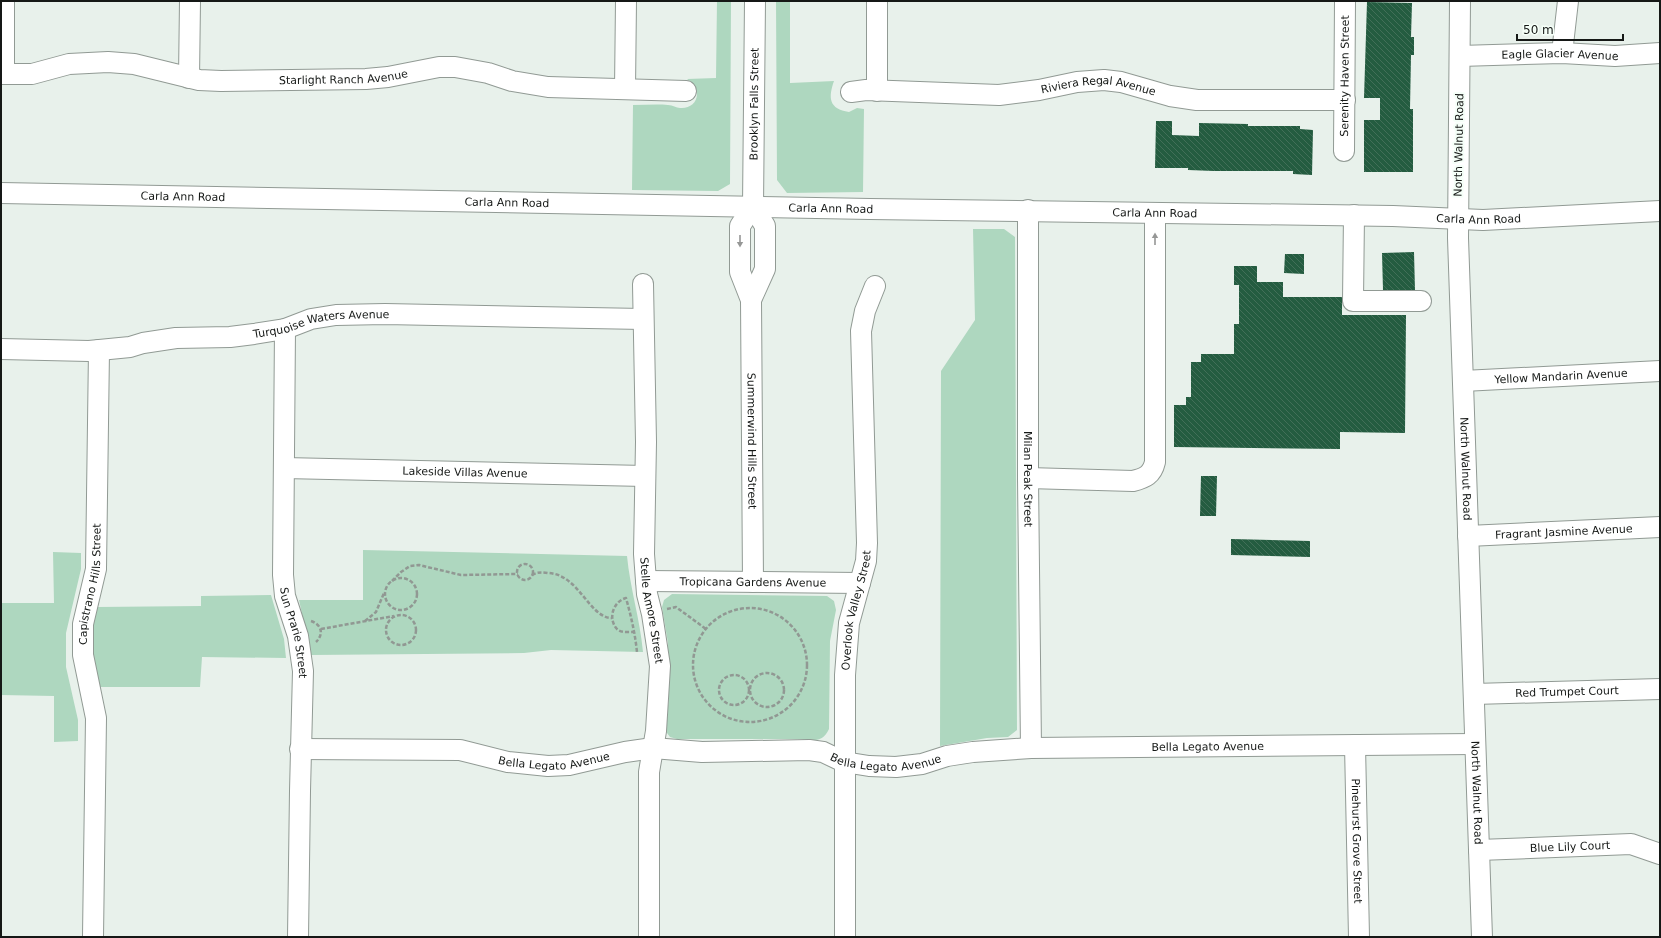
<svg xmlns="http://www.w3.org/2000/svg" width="1661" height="938" font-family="'DejaVu Sans',sans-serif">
<defs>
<pattern id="building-back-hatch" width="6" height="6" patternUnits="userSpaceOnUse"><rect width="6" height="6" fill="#245c40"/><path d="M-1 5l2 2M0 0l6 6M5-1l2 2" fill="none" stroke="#426f58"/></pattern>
</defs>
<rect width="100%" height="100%" fill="#e8f1eb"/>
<g fill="#aed7bf">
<path d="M717,1H731L730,184L718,191L632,190L633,105C645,105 657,104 668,105C673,105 676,108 680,108C689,109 697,103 697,94C697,87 693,83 687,79L716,78Z"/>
<path d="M776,1H790V83L834,81C828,98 829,109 849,112L857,108L864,109L863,192L787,193L777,180Z"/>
<path d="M973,229H1004L1015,237L1017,730L1008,737L987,738L940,746L941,371L975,320Z"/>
<path d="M363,550L627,556C630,588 640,619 643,652L551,650L524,653L311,655L299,600H363Z"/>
<path d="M53,552L81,553V569L66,633V667L78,720V741L54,742V696L1,695V603H54Z"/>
<path d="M672,594L827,596L834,601L836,610L830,641L829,729C823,742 814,741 801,739H677L670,737L664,729L669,700L668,643L662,607L664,600Z"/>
<path d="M271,595L284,639L286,658L202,657L200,687H96L91,656V628L97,607L201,606V596Z"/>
</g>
<g fill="url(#building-back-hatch)">
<path d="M1367,2L1412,3L1411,37H1414V55H1411L1410,109H1413V172H1364V120H1380V98H1364Z"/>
<path d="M1156,121H1172V135L1199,136V123L1248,124V126H1300V129L1313,130L1312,175L1293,174V171H1214L1188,170V168H1155Z"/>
<path d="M1414,252L1415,290H1383L1382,253Z"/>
<path d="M1285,254H1304V274L1284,273Z"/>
<path d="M1234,266H1257V282H1283V297H1342V315H1406L1405,433L1340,432V449L1174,447V405H1186V397H1191V362H1201V354H1234V324H1239V285H1234Z"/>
<path d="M1201,476H1217L1216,516H1200Z"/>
<path d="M1231,539L1310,541V557L1231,555Z"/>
</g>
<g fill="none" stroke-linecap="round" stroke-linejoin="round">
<g stroke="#919a94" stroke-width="22">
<g id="minor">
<path d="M4,1V74"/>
<path id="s1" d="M1460,1L1458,238L1482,937"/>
<path d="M1562,53L1568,1"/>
<path id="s2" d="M1460,56L1562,53L1615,56L1660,53"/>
<path id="s3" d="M1,74H32L69,64L108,62L134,64L199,80L221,81L366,79L388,77L439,67H455L488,73L512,81L548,87L686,91"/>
<path d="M189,78L190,1"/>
<path d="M625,89L626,1"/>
<path d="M877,91V1"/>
<path id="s4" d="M851,92L866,90L999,95L1039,90L1077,82L1104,80L1121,82L1170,96L1197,100H1345"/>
<path id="s5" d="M1344,151L1345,1"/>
<path id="s6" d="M1,193L870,209L1393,216L1483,220L1660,211"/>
<path id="s7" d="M753,206L740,226V272L751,300L753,582"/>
<path id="s8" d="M753,206L755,1"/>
<path id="s9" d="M1028,210V478L1031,748"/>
<path d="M1354,215L1353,301H1421"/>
<path id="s10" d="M643,284L646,442L644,554L647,594L652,614L660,666L656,731L649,772V937"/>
<path d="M751,300L765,269V226L753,206"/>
<path id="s11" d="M285,329L283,575L285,596L298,636L303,671L300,791L298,937"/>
<path id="s12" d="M1,349L89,351L130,347L143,343L176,338L230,337L254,334L285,329L311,319L336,315L385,314L643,319"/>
<path id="s13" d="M1463,381L1660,371"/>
<path id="s14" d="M284,468L645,476"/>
<path d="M1028,478L1133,481C1145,478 1152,475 1155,462V213"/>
<path id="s15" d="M1468,536L1660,527"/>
<path id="s16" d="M646,581L860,583"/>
<path id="s17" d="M1474,694L1660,689"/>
<path id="s18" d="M1355,745L1359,937"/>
<path id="s19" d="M300,749L460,750L508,762L548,766L569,765L625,752L653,748L702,752L809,750L823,752L844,762L869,766L896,767L922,764L947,756L973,752L1031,748L1475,744"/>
<path id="s20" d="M1479,850L1631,844L1660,854"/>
<path id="s21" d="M93,937L96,718L83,655V624L96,569L99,350"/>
<path id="s22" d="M845,937V675L849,623L866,561L867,543L861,331L865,311L875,286"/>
</g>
</g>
<g stroke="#919893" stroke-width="2.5" stroke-dasharray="4 2" stroke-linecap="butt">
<circle cx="525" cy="572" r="8"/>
<path d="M532,575C537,572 542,572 548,573C579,574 589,618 612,618"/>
<circle cx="401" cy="594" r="16"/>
<path d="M392,581L401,572L410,566L419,565L461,575L518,574"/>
<circle cx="750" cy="665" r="57"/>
<path d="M667,609L676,607L706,629"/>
<circle cx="401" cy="630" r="15"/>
<path d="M311,621C322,625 324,634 316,642"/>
<path d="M365,621L376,612L384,593"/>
<path d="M321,629L394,616"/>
<path d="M635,632C629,632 621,633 617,629C607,618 614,601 626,598C631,616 635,633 637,652"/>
<circle cx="767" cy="690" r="17"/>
<circle cx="734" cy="690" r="15"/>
</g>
<use href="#minor" stroke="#fff" stroke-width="20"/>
</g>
<defs><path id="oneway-solid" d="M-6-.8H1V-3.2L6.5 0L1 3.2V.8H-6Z"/></defs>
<g fill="#969796">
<use href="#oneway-solid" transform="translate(1155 239) rotate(-90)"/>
<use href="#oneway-solid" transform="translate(740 241) rotate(90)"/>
</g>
<g text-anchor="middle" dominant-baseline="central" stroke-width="4" stroke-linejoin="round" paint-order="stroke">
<g font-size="11" fill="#151816" stroke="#f5fff8">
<text stroke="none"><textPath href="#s2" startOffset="100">Eagle Glacier Avenue</textPath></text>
<text stroke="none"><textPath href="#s3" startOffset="346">Starlight Ranch Avenue</textPath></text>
<text stroke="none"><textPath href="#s5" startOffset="75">Serenity Haven Street</textPath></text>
<text stroke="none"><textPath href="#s4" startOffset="249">Riviera Regal Avenue</textPath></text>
<text stroke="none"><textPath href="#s8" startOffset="102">Brooklyn Falls Street</textPath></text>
<text transform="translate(1459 145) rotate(-89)">North Walnut Road</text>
<text stroke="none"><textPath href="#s6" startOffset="182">Carla Ann Road</textPath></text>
<text stroke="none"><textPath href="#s6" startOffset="506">Carla Ann Road</textPath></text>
<text stroke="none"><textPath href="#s6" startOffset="830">Carla Ann Road</textPath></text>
<text stroke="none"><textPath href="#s6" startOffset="1154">Carla Ann Road</textPath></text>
<text stroke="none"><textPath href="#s6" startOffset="1478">Carla Ann Road</textPath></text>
<text stroke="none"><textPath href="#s12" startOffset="323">Turquoise Waters Avenue</textPath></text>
<text stroke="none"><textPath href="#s13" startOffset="98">Yellow Mandarin Avenue</textPath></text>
<text stroke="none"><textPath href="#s7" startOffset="241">Summerwind Hills Street</textPath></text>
<text stroke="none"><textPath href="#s1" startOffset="468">North Walnut Road</textPath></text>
<text stroke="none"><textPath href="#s14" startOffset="181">Lakeside Villas Avenue</textPath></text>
<text stroke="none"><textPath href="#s9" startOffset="269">Milan Peak Street</textPath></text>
<text stroke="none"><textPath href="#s15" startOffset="96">Fragrant Jasmine Avenue</textPath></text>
<text stroke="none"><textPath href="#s16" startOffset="107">Tropicana Gardens Avenue</textPath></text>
<text stroke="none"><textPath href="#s21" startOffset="355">Capistrano Hills Street</textPath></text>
<text stroke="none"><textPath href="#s22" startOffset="328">Overlook Valley Street</textPath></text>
<text stroke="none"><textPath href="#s10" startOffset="327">Stelle Amore Street</textPath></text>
<text stroke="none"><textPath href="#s11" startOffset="305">Sun Prarie Street</textPath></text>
<text stroke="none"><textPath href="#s17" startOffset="93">Red Trumpet Court</textPath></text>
<text stroke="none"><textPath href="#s19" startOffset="916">Bella Legato Avenue</textPath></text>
<text stroke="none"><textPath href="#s19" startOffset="592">Bella Legato Avenue</textPath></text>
<text stroke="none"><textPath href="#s19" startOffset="256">Bella Legato Avenue</textPath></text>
<text stroke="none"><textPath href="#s1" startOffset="792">North Walnut Road</textPath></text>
<text stroke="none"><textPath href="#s18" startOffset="96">Pinehurst Grove Street</textPath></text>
<text stroke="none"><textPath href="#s20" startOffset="91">Blue Lily Court</textPath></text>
</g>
</g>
<rect width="1661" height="938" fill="none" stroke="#151816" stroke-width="4"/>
<path d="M1517 34v6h106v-6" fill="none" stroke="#151816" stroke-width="2"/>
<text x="1523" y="34" font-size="12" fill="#151816" stroke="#f5fff8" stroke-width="3" paint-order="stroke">50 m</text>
</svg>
